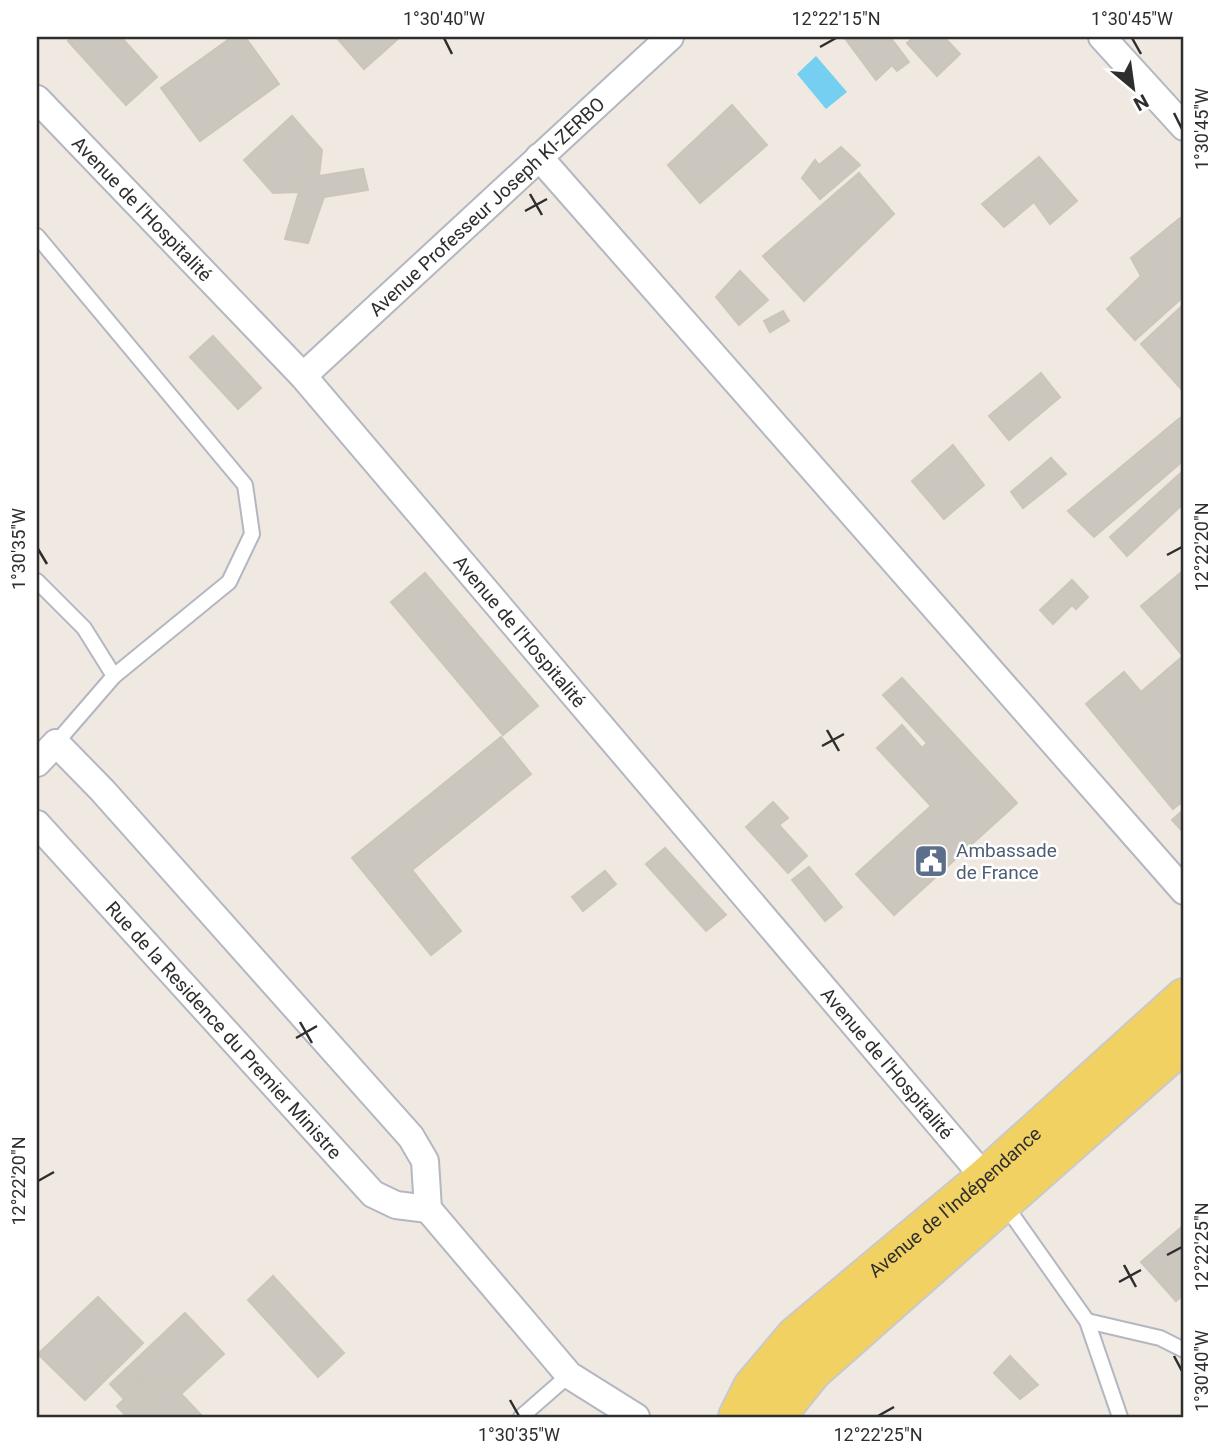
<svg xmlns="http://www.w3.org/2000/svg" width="1221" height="1454" font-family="Roboto,sans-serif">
<rect width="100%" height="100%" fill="#efe9e1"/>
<path fill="#75cff0" d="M816,56L847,92L826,109L797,74Z"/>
<g fill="#cbc7bf" stroke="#cbc5ba" stroke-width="2">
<path d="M72,37H121L157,77L126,105L68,41Z"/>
<path d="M232,37H245L279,84L200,141L161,88Z"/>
<path d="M336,37H400L364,69Z"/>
<path d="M844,37H890L909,62L897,71L892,65L876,80Z"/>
<path d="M914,37H944L960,54L937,76L907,43Z"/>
<path d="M732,105L767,145L700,203L668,165Z"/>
<path d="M292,116L322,150L319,176L363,169L368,190L324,197L308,243L285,239L299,192L273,193L244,160Z"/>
<path d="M841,147L860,165L820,199L802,178L815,160L819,165Z"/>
<path d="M1039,157L1077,201L1050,224L1034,202L1004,227L982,204Z"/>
<path d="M859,173L894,214L804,301L763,256Z"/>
<path d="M1180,218L1184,222V296L1135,340L1107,309L1141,276L1131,258Z"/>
<path d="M740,271L768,300L739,325L716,297Z"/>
<path d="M1184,304V390L1183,391L1141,344Z"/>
<path d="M783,311L789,321L770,332L764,321Z"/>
<path d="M213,336L261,388L238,409L190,357Z"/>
<path d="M1041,373L1060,397L1009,440L989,416Z"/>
<path d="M1180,418L1184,423V460L1094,537L1068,511Z"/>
<path d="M953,445L984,485L944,519L912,481Z"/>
<path d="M1051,458L1066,474L1023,508L1011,492Z"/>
<path d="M1184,470V503L1127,556L1110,537Z"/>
<path d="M1184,570V800L1173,809L1086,704L1124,672L1141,692L1183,656L1141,606Z"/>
<path d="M425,573L538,706L503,735L391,602Z"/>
<path d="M1072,580L1088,597L1076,609L1072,605L1053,624L1040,610Z"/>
<path d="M902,678L1017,803L894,915L856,874L931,806L877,748L902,725L922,748L927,743L883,695Z"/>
<path d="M501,737L531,774L412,870L461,931L431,955L352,858Z"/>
<path d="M773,802L788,818L779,825L807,856L788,873L746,827Z"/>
<path d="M1184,809V833L1172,820Z"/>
<path d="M665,848L726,915L706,931L646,864Z"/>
<path d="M809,867L842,907L825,921L792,880Z"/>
<path d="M605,871L616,884L583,911L572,897Z"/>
<path d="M1184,1225V1276L1180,1280L1184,1285V1294L1176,1301L1141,1262Z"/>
<path d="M273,1276L344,1353L318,1377L248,1300Z"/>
<path d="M98,1297L143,1343L85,1400L38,1354Z"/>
<path d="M185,1313L224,1354L181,1394L167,1379L151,1394L127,1368Z"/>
<path d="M1010,1356L1038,1385L1020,1399L994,1373Z"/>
<path d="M127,1368L141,1383L124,1399L110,1384Z"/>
<path d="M167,1379L203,1417H127L117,1406L141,1383L151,1394Z"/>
</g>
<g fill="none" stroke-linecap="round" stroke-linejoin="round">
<g stroke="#b4b7c1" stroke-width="18">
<g id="lane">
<path d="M37,236L245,485L252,534L229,582L114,676L56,743"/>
<path d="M37,581L84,628L114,676"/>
<path d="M1003,1202L1087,1321L1120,1417"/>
<path d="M1087,1321L1160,1338L1184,1350"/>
<path d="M521,1417L569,1375"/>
</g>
</g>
<g stroke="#b4b7c1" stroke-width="30">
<g id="street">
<path d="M1102,37L1184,127"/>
<path id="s1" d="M37,99L303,376L985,1178"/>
<path d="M539,157L1184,891"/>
<path id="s2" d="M303,376L670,37"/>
<path d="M37,763L56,743L102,790L411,1137L425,1161L428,1209L569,1375L636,1417"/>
<path id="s3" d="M37,824L373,1194L396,1205L428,1209"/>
</g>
</g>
<g stroke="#c9c9c9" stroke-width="42">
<g id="primary">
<path id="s4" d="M738,1417L753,1387L796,1336L985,1178L1184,998"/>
<path d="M775,1417L812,1371L1184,1042"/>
</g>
</g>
<use href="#lane" stroke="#fff" stroke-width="14"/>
<use href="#street" stroke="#fff" stroke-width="26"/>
<use href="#primary" stroke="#f2d163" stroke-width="38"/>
</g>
<path fill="none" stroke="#2e2e2e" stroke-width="2.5" d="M444,38L452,54M1132,38L1141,54M820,47L836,38M1174,113L1182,129M530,194L542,215M525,211L547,199M38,549L47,564M1167,555L1182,547M827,730L839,751M822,746L844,734M300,1022L312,1043M296,1038L317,1026M38,1181L54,1172M1167,1255L1182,1247M1124,1265L1136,1287M1119,1282L1141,1270M1174,1356L1182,1371M510,1400L519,1416M878,1416L894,1407"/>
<defs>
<g id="civic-square" transform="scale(1.75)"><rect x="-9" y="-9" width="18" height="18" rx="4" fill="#5c6f8a" stroke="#fff"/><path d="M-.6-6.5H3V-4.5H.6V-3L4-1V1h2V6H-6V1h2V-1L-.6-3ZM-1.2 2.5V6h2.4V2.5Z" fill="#fff"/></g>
</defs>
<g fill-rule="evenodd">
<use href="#civic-square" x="931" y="861"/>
</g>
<g text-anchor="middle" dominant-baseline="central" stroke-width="5" stroke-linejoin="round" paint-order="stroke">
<g font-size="19" fill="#2e2e2e" stroke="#fff">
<text stroke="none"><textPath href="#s2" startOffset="250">Avenue Professeur Joseph KI-ZERBO</textPath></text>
<text stroke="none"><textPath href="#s1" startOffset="152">Avenue de l'Hospitalité</textPath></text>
<text stroke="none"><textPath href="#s1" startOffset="719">Avenue de l'Hospitalité</textPath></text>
<text stroke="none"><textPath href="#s3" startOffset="278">Rue de la Residence du Premier Ministre</textPath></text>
<text stroke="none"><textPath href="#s1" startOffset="1286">Avenue de l'Hospitalité</textPath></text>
<text stroke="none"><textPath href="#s4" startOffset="308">Avenue de l'Indépendance</textPath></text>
</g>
<g font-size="19" fill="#4e5e75" stroke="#fff" text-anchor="start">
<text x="956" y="850">Ambassade<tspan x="956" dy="22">de France</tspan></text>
</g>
</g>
<rect width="1221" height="1454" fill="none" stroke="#ffffff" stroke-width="77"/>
<g transform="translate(1133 88) rotate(151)" stroke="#ffffff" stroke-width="5" paint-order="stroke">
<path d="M0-5L12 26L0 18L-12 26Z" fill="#2e2e2e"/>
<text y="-10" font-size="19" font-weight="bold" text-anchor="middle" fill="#2e2e2e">N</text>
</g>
<rect x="38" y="38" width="1144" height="1378" fill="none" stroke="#2e2e2e" stroke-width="2.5"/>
<g font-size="18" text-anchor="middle" fill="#2e2e2e">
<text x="444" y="25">1°30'40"W</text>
<text x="836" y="25">12°22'15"N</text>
<text x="1132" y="25">1°30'45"W</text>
<text transform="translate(1202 129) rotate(-90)" y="6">1°30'45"W</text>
<text transform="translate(1202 547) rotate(-90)" y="6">12°22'20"N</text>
<text transform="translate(19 549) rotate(-90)" y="6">1°30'35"W</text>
<text transform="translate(19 1181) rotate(-90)" y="6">12°22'20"N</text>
<text transform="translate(1202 1247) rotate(-90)" y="6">12°22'25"N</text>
<text transform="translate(1202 1371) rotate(-90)" y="6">1°30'40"W</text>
<text x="519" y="1441">1°30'35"W</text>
<text x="878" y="1441">12°22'25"N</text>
</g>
</svg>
